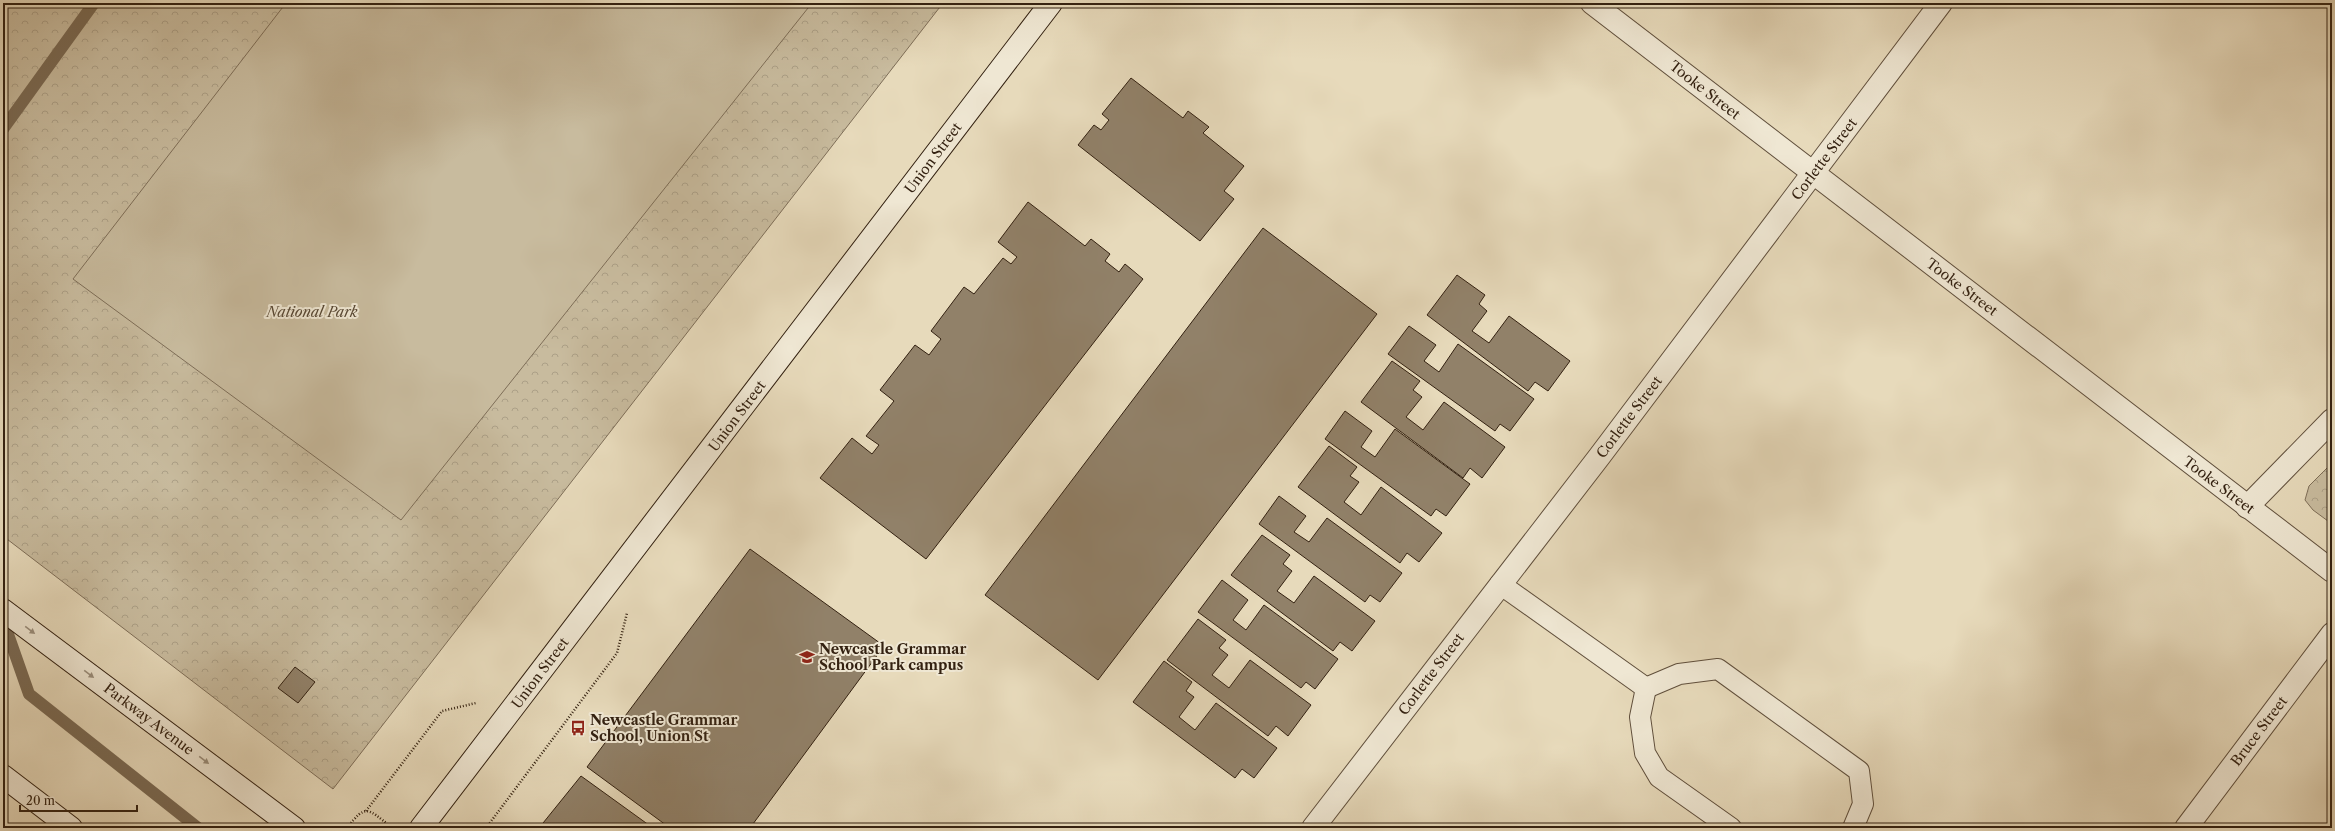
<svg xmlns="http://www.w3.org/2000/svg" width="2335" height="831" font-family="'Libre Caslon Text',serif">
<defs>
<pattern id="park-crowns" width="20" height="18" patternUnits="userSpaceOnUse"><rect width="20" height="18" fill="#c8bb9e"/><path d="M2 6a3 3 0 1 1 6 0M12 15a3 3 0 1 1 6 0" fill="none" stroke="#aca087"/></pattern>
</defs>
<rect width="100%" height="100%" fill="#e7dabb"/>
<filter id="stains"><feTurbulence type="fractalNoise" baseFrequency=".005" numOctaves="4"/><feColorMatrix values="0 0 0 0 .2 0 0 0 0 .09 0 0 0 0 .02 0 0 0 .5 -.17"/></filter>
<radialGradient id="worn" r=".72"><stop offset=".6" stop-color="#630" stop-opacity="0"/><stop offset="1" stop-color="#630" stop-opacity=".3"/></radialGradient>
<g fill="url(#park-crowns)" stroke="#7e6e58">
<path d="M3,3H943L333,789L3,536Z"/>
<path d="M2332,463V524L2313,510L2305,500L2309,486Z"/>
</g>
<path fill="#c8bb9e" stroke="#7e6e58" d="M286,3H812L401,520L73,279Z"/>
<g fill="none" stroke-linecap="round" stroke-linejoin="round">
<g stroke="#7a6a54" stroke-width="12">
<path d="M3,129L94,3"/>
<path d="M3,620L29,694L198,828"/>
</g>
</g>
<g fill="#918169" stroke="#332111">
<path d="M1131,78L1183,118L1188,111L1209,127L1203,133L1244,166L1224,191L1234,199L1200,241L1078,145L1094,125L1101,130L1109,120L1102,114Z"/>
<path d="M1028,202L1085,246L1091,239L1110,254L1105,261L1119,272L1125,264L1143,279L926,559L820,478L852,438L872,454L879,445L866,436L894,401L880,390L915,345L929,355L941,339L931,331L964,287L974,294L1003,258L1011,264L1017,257L998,242Z"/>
<path d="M1263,228L1377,314L1098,680L985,595Z"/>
<path d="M1457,275L1485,295L1479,304L1487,311L1472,331L1489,343L1509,316L1570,361L1548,391L1535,382L1528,391L1427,315Z"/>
<path d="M1409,326L1436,345L1424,361L1439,372L1458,344L1534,399L1510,431L1500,424L1495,431L1388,354Z"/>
<path d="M1392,361L1420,381L1413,390L1422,397L1406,417L1423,430L1444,402L1505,447L1482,478L1470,468L1463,478L1361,402Z"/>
<path d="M1345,411L1372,431L1361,447L1375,457L1395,429L1470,484L1446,516L1436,509L1431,516L1325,439Z"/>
<path d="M1329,446L1357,467L1350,476L1359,482L1344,502L1361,515L1381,487L1442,533L1419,562L1407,553L1400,563L1298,487Z"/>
<path d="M1279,496L1306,516L1294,532L1309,542L1327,518L1402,573L1380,602L1370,595L1365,602L1259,524Z"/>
<path d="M1262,535L1290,555L1283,564L1292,571L1277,591L1294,603L1314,576L1375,621L1352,651L1340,642L1333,651L1231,575Z"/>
<path d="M750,549L884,646L750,828H670L587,767Z"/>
<path d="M1222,580L1248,600L1233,620L1246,630L1264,605L1338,659L1315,689L1306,682L1301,688L1198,612Z"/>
<path d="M1198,619L1226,640L1219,648L1228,655L1212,675L1229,688L1250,660L1311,705L1288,736L1276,726L1268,736L1167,660Z"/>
<path d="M1164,661L1192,682L1186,691L1194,697L1179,717L1195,730L1216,703L1277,748L1254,778L1242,769L1235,778L1133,702Z"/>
<path d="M295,667L315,682L298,703L278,688Z"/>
<path d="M581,776L653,828H539Z"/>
</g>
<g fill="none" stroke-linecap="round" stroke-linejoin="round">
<g stroke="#604f3c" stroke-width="22">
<g id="lane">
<path d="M1500,584L1646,688"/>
<path d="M1646,688L1679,674L1718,669L1859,771L1863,804L1853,828"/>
<path d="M1646,688L1640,717L1645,753L1659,777L1731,828"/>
</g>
</g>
<g stroke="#604f3c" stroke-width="24">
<g id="street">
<path d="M1592,3L2332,571"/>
<path d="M2247,507L2332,420"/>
<path d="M1313,828L1599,457L1941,3"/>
<path d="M2186,828L2332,634"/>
</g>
</g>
<g stroke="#332111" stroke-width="24">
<g id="secondary">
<path d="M3,610L294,828"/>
<path d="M3,776L71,828"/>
<path d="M421,828L1051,3"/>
</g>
</g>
<g stroke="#332111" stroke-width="2.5" stroke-dasharray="1 2" stroke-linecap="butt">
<path d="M366,811L442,711L476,703"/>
<path d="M347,828C366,803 368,809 390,826"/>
<path d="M486,828L617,653L627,613"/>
</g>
<use href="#lane" stroke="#efe7d3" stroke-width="20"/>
<use href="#street" stroke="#efe7d3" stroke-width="22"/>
<use href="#secondary" stroke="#efe7d3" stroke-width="22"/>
</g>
<defs><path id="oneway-solid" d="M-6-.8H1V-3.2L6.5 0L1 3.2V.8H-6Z"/></defs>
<g fill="#9a8e7c">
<use href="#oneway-solid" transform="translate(30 630) rotate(37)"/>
<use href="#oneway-solid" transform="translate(89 674) rotate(37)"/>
<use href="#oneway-solid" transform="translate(204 760) rotate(37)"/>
</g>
<defs>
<g id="school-bare" transform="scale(1.2)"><path d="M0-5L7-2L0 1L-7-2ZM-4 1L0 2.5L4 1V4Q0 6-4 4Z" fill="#8f2418" stroke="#efe7d3" stroke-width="2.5" paint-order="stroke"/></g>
<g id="bus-bare" transform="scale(1.2)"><path d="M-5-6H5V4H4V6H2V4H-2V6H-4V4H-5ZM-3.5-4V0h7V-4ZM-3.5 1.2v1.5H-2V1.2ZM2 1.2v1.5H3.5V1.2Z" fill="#8f2418" stroke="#efe7d3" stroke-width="2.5" paint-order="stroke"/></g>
</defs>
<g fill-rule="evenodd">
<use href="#school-bare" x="807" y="657"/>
<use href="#bus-bare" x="578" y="728"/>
</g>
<g text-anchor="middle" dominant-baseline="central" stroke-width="4" stroke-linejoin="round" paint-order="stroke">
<g font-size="14" fill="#332111" stroke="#efe7d3">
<text transform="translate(1705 90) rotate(38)">Tooke Street</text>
<text transform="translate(933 158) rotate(-53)">Union Street</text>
<text transform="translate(1824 159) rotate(-53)">Corlette Street</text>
<text transform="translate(1962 287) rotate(37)">Tooke Street</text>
<text transform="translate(737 416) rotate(-53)">Union Street</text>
<text transform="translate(1629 417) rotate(-53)">Corlette Street</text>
<text transform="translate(2219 485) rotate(37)">Tooke Street</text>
<text transform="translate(540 673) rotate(-53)">Union Street</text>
<text transform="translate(1431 674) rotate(-53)">Corlette Street</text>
<text transform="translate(149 719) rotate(37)">Parkway Avenue</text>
<text transform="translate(2259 731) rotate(-53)">Bruce Street</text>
</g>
<g font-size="14" font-style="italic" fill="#584834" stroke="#efe7d3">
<text x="312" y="312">National Park</text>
</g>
<g font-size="14" font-weight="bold" fill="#332111" stroke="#efe7d3" text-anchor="start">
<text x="819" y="649">Newcastle Grammar<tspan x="819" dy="16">School Park campus</tspan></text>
<text x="590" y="720">Newcastle Grammar<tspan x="590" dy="16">School, Union St</tspan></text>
</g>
</g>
<rect width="2335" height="831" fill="none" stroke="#e7dabb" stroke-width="16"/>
<rect x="4" y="4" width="2327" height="823" fill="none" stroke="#332111" stroke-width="2"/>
<rect x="8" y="8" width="2319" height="815" fill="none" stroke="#332111"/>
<path d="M20 805v6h117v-6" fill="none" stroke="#332111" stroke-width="2"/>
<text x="26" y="805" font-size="12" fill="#332111" stroke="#efe7d3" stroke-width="3" paint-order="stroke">20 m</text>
<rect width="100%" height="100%" filter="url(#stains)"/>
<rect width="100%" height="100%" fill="url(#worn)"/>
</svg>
